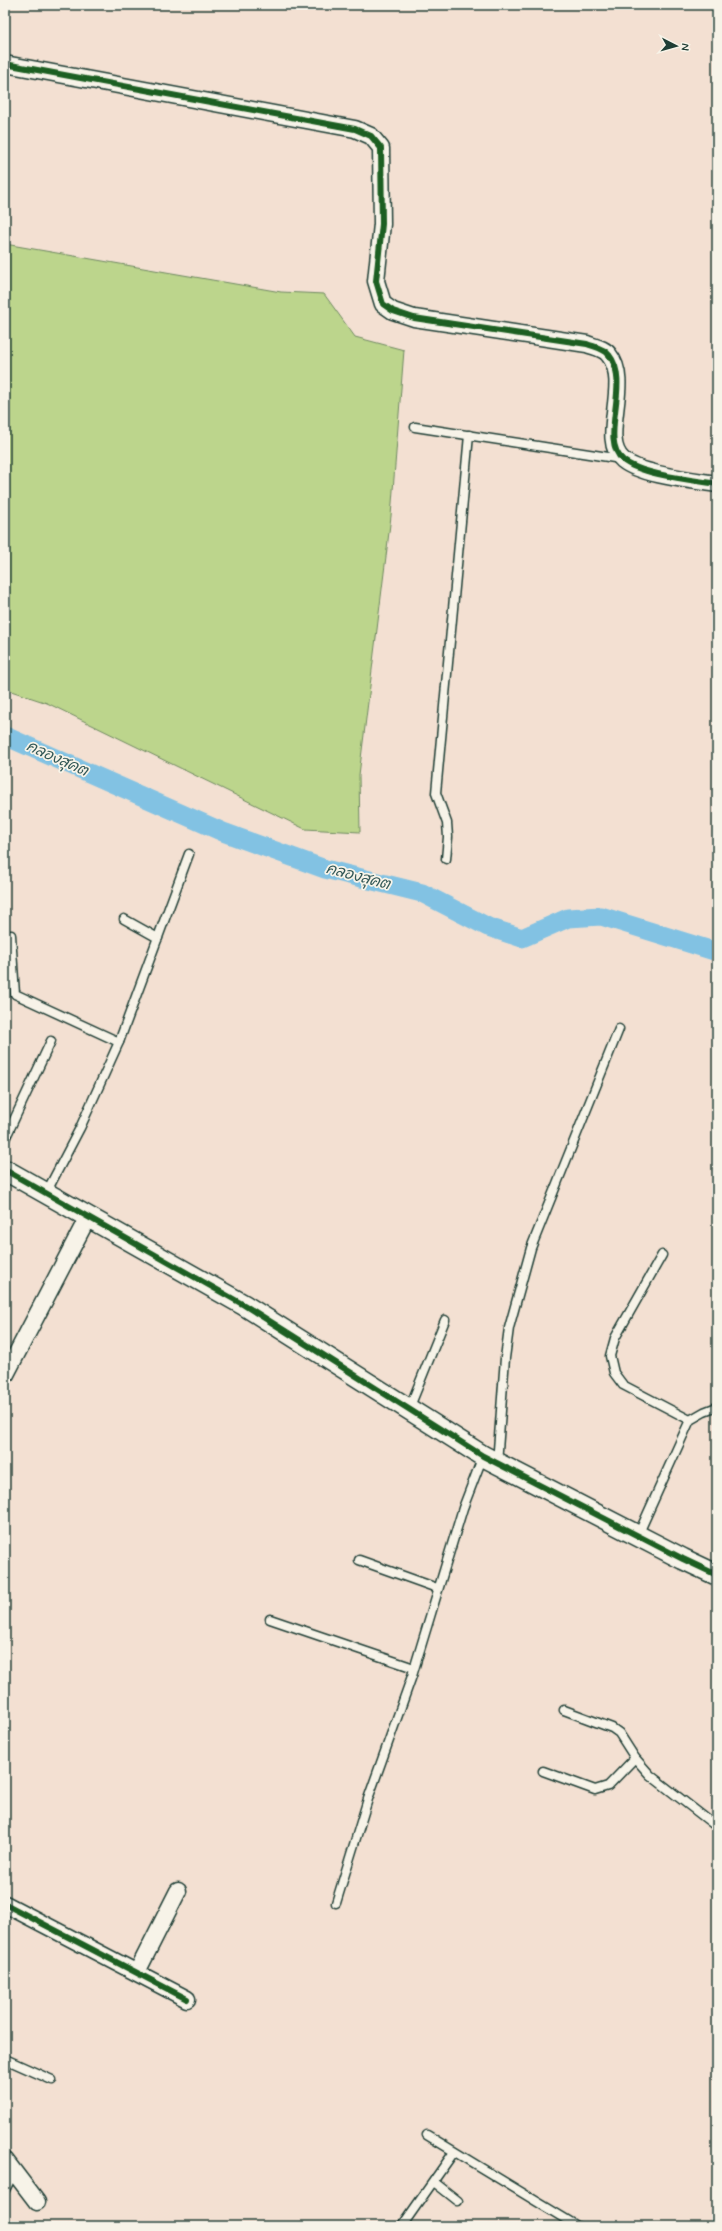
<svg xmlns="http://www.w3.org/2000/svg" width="722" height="2231" font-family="Mynerve,'Playpen Sans Thai',sans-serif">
<rect width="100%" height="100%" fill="#f3e0d2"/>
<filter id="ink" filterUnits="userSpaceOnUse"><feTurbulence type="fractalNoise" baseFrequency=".025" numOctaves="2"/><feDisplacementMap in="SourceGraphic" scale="8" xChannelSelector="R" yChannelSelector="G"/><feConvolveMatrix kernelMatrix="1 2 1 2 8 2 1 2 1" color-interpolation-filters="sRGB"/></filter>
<g filter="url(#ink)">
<path fill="#bcd58c" stroke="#6e8960" d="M5,244L281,292L324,294L355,337L404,350L391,516L359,775L360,832L305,829L47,703L5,689Z"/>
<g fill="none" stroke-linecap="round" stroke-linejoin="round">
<path stroke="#82c2e3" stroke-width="19" d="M5,736L223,832L325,869L422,893L488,927L522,938L568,918L601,916L717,952"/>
<g stroke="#1f3d34" stroke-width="11">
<g id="service">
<path d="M415,427L621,459"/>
<path d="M446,859L448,837L447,823L436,793L469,435"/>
<path d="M124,919L158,938"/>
<path d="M11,935L15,994L119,1042"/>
<path d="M5,1139L51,1041"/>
<path d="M46,1193L80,1128L119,1042L189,854"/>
<path d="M662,1255L615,1338L610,1356L614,1373L623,1385L690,1420"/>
<path d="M409,1409L445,1320"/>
<path d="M497,1463L505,1358L509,1328L531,1248L619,1029"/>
<path d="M638,1535L690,1420L704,1412L717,1407"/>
<path d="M359,1560L437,1588"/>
<path d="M270,1619L414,1668"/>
<path d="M564,1710L612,1728L619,1733L635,1758L650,1775L717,1827"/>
<path d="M543,1771L595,1790L608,1786L635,1758"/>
<path d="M336,1903L368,1799L412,1676L463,1508L483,1456"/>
<path d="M5,2059L52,2080"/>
<path d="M427,2135L577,2226"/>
<path d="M434,2182L458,2201"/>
<path d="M5,2190L14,2172"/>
<path d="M402,2226L454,2152"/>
</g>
</g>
<g stroke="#1f3d34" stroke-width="19">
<g id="minor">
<path d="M5,64L355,129L371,136L381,148L382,224L376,281L383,304L393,311L414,318L587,344C594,347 604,348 609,355C632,383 598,439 623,460C641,475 693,480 717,484"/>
<path d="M5,1376L88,1217"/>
<path d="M5,1904L187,1999"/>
<path d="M137,1972L178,1891"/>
<path d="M5,2160L37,2202"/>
</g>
</g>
<g stroke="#1f3d34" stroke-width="23">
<path id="tertiary" d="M5,1170L244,1305L483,1456L683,1559L717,1575"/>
</g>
<use href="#service" stroke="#f7f3e8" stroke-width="8"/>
<use href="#minor" stroke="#f7f3e8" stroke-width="16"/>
<use href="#tertiary" stroke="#f7f3e8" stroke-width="20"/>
<g stroke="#f7f3e8" stroke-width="8">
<g id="cycleway">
<path d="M5,64L355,129L371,136L381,148L382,224L376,281L383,304L393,311L414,318L587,344C594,347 604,348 609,355C632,383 598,439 623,460C641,475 693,480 717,484"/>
<path d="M5,1170L244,1305L483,1456L683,1559L717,1575"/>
<path d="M5,1904L187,1999"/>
</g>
</g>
<use href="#cycleway" stroke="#1b5e20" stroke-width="6"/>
</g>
</g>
<g text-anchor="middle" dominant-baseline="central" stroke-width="3.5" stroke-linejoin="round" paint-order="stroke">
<g font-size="15" font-style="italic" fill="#335857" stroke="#f7f3e8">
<text transform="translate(57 759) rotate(24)">คลองสุคต</text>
<text transform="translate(358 877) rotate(15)">คลองสุคต</text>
</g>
</g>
<rect width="722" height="2231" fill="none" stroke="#f7f3e8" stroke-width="20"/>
<rect x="10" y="10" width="702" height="2211" fill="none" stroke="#1f3d34" stroke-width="1.5" filter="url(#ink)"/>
<g transform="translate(676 46) rotate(96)" stroke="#f7f3e8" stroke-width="3" paint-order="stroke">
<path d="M0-3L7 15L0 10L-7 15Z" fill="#1f3d34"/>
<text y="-6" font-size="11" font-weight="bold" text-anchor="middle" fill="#1f3d34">N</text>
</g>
</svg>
